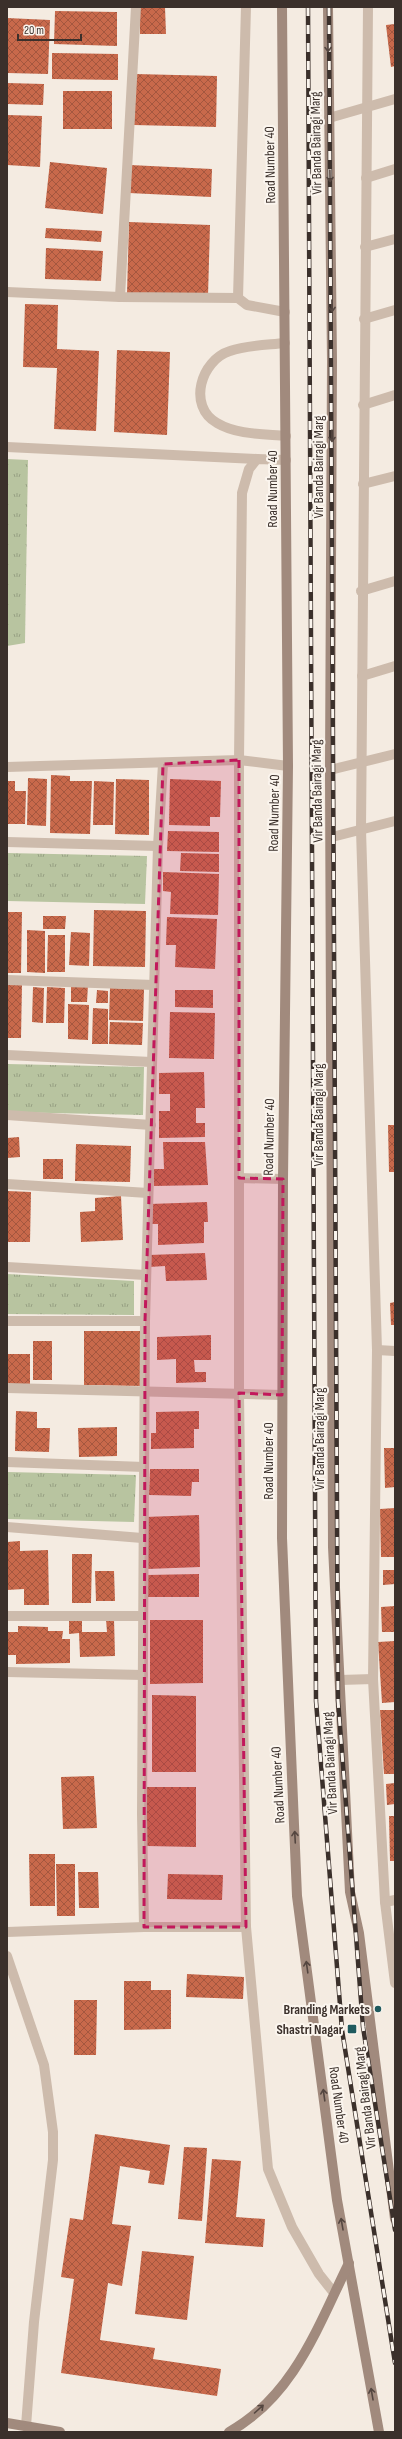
<svg xmlns="http://www.w3.org/2000/svg" width="402" height="2439" font-family="'Sofia Sans Condensed',sans-serif">
<defs>
<pattern id="park-tufts" width="24" height="20" patternUnits="userSpaceOnUse"><rect width="24" height="20" fill="#b8c4a0"/><path d="M3 7l-1-3M5 7V3M7 7l1-3M15 17l-1-3M17 17v-4M19 17l1-3" fill="none" stroke="#97a083"/></pattern>
<pattern id="building-cross-hatch" width="8" height="8" patternUnits="userSpaceOnUse"><rect width="8" height="8" fill="#c8694b"/><path d="M0 0l8 8M0 8l8-8" fill="none" stroke="#a4573f"/></pattern>
</defs>
<rect width="100%" height="100%" fill="#f4ebe1"/>
<g fill="url(#park-tufts)">
<path d="M7,459L28,460L25,643L7,646Z"/>
<path d="M7,853L147,856L145,904L7,901Z"/>
<path d="M7,1064L144,1067L143,1115L7,1112Z"/>
<path d="M7,1274L134,1281V1315L7,1314Z"/>
<path d="M7,1472L136,1475L134,1522L7,1519Z"/>
</g>
<g fill="url(#building-cross-hatch)">
<path d="M140,7H165L166,34H140Z"/>
<path d="M55,11L117,12V46L54,44Z"/>
<path d="M7,18L50,20L48,74L7,73Z"/>
<path d="M395,24V66L391,67L386,25Z"/>
<path d="M52,53L118,54V80L52,79Z"/>
<path d="M135,74L217,76L216,127L134,125Z"/>
<path d="M7,83L44,84L43,105L7,104Z"/>
<rect x="63" y="91" width="49" height="38"/>
<path d="M7,115L42,116L40,167L7,165Z"/>
<path d="M50,162L107,168L103,214L45,208Z"/>
<path d="M130,165L212,169L211,197L129,193Z"/>
<path d="M129,222L210,225L208,296L127,294Z"/>
<path d="M46,228L102,231L101,242L45,238Z"/>
<path d="M46,248L103,251L101,281L45,279Z"/>
<path d="M25,304L58,305L57,349L99,351L96,431L54,429L57,368L23,367Z"/>
<path d="M117,350L170,352L167,435L114,432Z"/>
<path d="M51,775L70,776V781H92L90,834L50,833Z"/>
<path d="M28,778L47,779L46,826L27,825Z"/>
<path d="M116,779L149,780V835L115,834Z"/>
<path d="M170,779L221,781L220,817H210V826L169,825Z"/>
<path d="M7,781H15V791H26L25,824H7Z"/>
<path d="M94,781L114,782L113,825H93Z"/>
<path d="M168,831L219,832V852L167,851Z"/>
<path d="M181,853L219,854V872L180,871Z"/>
<path d="M163,872L219,874L218,915L170,914L171,892L163,891Z"/>
<path d="M94,910L146,911L145,967L93,966Z"/>
<path d="M7,912H22L21,973H7Z"/>
<path d="M43,916H66L65,929H43Z"/>
<path d="M167,917L217,919L215,969L175,967L176,945H166Z"/>
<path d="M27,930L45,931V973L27,972Z"/>
<path d="M71,932L90,933L89,966L69,965Z"/>
<path d="M48,935H65V972H47Z"/>
<path d="M7,983L22,984L21,1038H7Z"/>
<path d="M71,984L88,985L87,1002H71Z"/>
<path d="M33,987L44,988L43,1023L32,1022Z"/>
<path d="M47,987L65,988L64,1023H46Z"/>
<path d="M110,988L144,989L143,1021L109,1020Z"/>
<path d="M97,990L108,991V1003H96Z"/>
<path d="M175,990H213V1008L175,1007Z"/>
<path d="M68,1004L89,1005L88,1040L68,1039Z"/>
<path d="M93,1008L108,1009V1044H92Z"/>
<path d="M170,1012L215,1013L214,1059L169,1058Z"/>
<path d="M110,1022L143,1023L142,1045L109,1044Z"/>
<path d="M204,1072L205,1108H196V1123H205V1137L159,1138V1111H170V1094H159V1073Z"/>
<path d="M388,1125H395V1172H389Z"/>
<path d="M19,1137L20,1157L7,1158V1138Z"/>
<path d="M163,1142H205L208,1185L154,1186L153,1169H164Z"/>
<path d="M76,1144L131,1146L130,1182L75,1181Z"/>
<rect x="43" y="1159" width="20" height="20"/>
<path d="M7,1191L31,1192L30,1242H7Z"/>
<path d="M121,1196L123,1240L81,1242L80,1212L95,1211V1198Z"/>
<path d="M207,1202L208,1222H204V1243L158,1245V1224H151L150,1204Z"/>
<path d="M205,1253L207,1280L166,1281L165,1266L149,1267V1255Z"/>
<path d="M395,1302V1325H391L390,1303Z"/>
<path d="M84,1331H142V1386L84,1385Z"/>
<path d="M211,1335V1360H194L195,1372H206V1382L176,1383V1359L157,1360V1337Z"/>
<rect x="33" y="1341" width="19" height="39"/>
<path d="M7,1354H30V1385L7,1384Z"/>
<path d="M16,1411L37,1412V1428H50L49,1452L15,1451Z"/>
<path d="M199,1411V1429H194V1448L151,1449V1433H156V1412Z"/>
<path d="M117,1427V1456L79,1457L78,1428Z"/>
<path d="M384,1448H395V1487L385,1488Z"/>
<path d="M150,1469H199V1482H192L191,1496L149,1495Z"/>
<path d="M395,1508V1557H381L380,1509Z"/>
<path d="M199,1515L200,1567L147,1569L145,1517Z"/>
<path d="M20,1541V1551L48,1550L49,1605H24V1589L7,1590V1542Z"/>
<path d="M72,1554H92L91,1603H72Z"/>
<path d="M383,1570H395V1584L383,1585Z"/>
<path d="M95,1571H114L115,1601H96Z"/>
<path d="M199,1574V1597H147V1575Z"/>
<path d="M395,1606V1632H382L381,1607Z"/>
<path d="M106,1619H114L115,1656L80,1657L79,1633L69,1634V1621L82,1620V1632H107Z"/>
<path d="M150,1620H203V1683L150,1684Z"/>
<path d="M18,1626L48,1627V1631H63L62,1639H70V1663L16,1664V1655H7V1632H18Z"/>
<path d="M395,1641V1702L382,1703L378,1642Z"/>
<path d="M152,1695L196,1696V1772H152Z"/>
<path d="M380,1710H395V1774H384Z"/>
<path d="M94,1776L97,1828L63,1829L61,1777Z"/>
<path d="M395,1783V1804L387,1805L386,1784Z"/>
<path d="M147,1787H196V1847L147,1846Z"/>
<path d="M389,1816H395V1861H390Z"/>
<path d="M29,1854H55V1906H30Z"/>
<path d="M56,1864H75V1916H57Z"/>
<path d="M78,1872H98L99,1908H79Z"/>
<path d="M168,1874L223,1875L222,1900L167,1899Z"/>
<path d="M187,1974L244,1977L243,1999L186,1997Z"/>
<path d="M124,1981H151V1990H171V2029L124,2030Z"/>
<path d="M74,2000H97L96,2055H74Z"/>
<path d="M95,2134L170,2145L164,2185L148,2183L150,2171L120,2166L112,2224L131,2226L122,2286L108,2283L100,2340L155,2348L153,2359L221,2369L217,2396L61,2373L74,2279L61,2277L70,2218L83,2220Z"/>
<path d="M184,2147L207,2148L202,2221L178,2219Z"/>
<path d="M212,2159L241,2161L236,2217L265,2219L263,2247L205,2243Z"/>
<path d="M142,2251L194,2256L187,2320L135,2314Z"/>
</g>
<g fill="none" stroke-linecap="round" stroke-linejoin="round">
<path stroke="#cdbbac" stroke-width="10" d="M285,343C267,345 247,345 230,351C201,360 187,406 217,423C237,435 264,434 286,436"/>
<g stroke="#cdbbac" stroke-width="10">
<path d="M246,7L238,298L247,305L285,312"/>
<path d="M368,7L361,830L377,1350L373,1679L385,1902L395,1983"/>
<path d="M329,118L395,99"/>
<path d="M366,178L395,169"/>
<path d="M365,247L395,239"/>
<path d="M7,292L120,297L238,298"/>
<path d="M120,297L136,7"/>
<path d="M364,319L395,310"/>
<path d="M363,405L395,395"/>
<path d="M7,447L257,459"/>
<path d="M286,460L257,459L249,469L242,493L239,760V1393L246,1927L268,2169L292,2227L319,2274L334,2293"/>
<path d="M363,484L395,476"/>
<path d="M361,591L395,581"/>
<path d="M362,676L395,666"/>
<path d="M7,767L239,760L288,766"/>
<path d="M330,770L395,754"/>
<path d="M332,837L395,821"/>
<path d="M7,842L158,846"/>
<path d="M7,980L154,985"/>
<path d="M7,1055L151,1062"/>
<path d="M7,1115L151,1125"/>
<path d="M239,1178L283,1179"/>
<path d="M7,1184L148,1193"/>
<path d="M7,1267L145,1275"/>
<path d="M7,1321H145"/>
<path d="M377,1350L395,1351"/>
<path d="M7,1388L282,1395"/>
<path d="M7,1462L144,1467"/>
<path d="M7,1527L142,1538"/>
<path d="M7,1616H143"/>
<path d="M7,1672L143,1675"/>
<path d="M340,1680L373,1679"/>
<path d="M385,1902L395,1900"/>
<path d="M144,1927L142,1814L145,1321L158,846L163,764"/>
<path d="M7,1932L144,1927H246"/>
<path d="M7,1956L44,2065L53,2132V2160L34,2322L26,2426"/>
</g>
<g stroke="#a18a7d" stroke-width="10">
<path d="M282,7L288,766L283,1179L282,1538L297,1896L337,2200L379,2432"/>
<path d="M328,7L332,361L330,770L333,1547L350,1892L359,1933L395,2219"/>
<path d="M7,2423L60,2432"/>
<path d="M229,2432C294,2396 318,2326 349,2263"/>
</g>
<g stroke="#3b302b" stroke-width="4.5">
<g id="rail">
<path d="M308,7L316,1701L342,2030L395,2363"/>
<path d="M329,7L338,1700L363,2027L395,2230"/>
</g>
</g>
<use href="#rail" stroke="#fbf5ee" stroke-width="3" stroke-dasharray="9" stroke-linecap="butt"/>
</g>
<defs><path id="oneway-shaft" d="M-6 0H5M1.5-3L5.5 0L1.5 3" fill="none" stroke-width="1.6" stroke-linecap="round" stroke-linejoin="round"/></defs>
<g stroke="#544640">
<use href="#oneway-shaft" transform="translate(328 46) rotate(89)"/>
<use href="#oneway-shaft" transform="translate(330 176) rotate(89)"/>
<use href="#oneway-shaft" transform="translate(332 306) rotate(89)"/>
<use href="#oneway-shaft" transform="translate(332 436) rotate(90)"/>
<use href="#oneway-shaft" transform="translate(295 1837) rotate(-93)"/>
<use href="#oneway-shaft" transform="translate(307 1967) rotate(-98)"/>
<use href="#oneway-shaft" transform="translate(324 2095) rotate(-98)"/>
<use href="#oneway-shaft" transform="translate(342 2224) rotate(-100)"/>
<use href="#oneway-shaft" transform="translate(372 2394) rotate(-100)"/>
<use href="#oneway-shaft" transform="translate(259 2409) rotate(-42)"/>
</g>
<path fill="#c2185b" fill-opacity="0.2" stroke="#c2185b" stroke-width="3" stroke-dasharray="8 5" stroke-linejoin="round" d="M239,760V1178L283,1179L282,1395L239,1393L246,1927H144L145,1321L163,764Z"/>
<g fill="#1f5a5e" stroke="#fbf5ee" stroke-width="1.5">
<circle cx="378" cy="2009" r="4"/>
<rect x="347" y="2024" width="10" height="10" rx="2"/>
</g>
<g text-anchor="middle" dominant-baseline="central" stroke-width="4" stroke-linejoin="round" paint-order="stroke">
<g font-size="14" fill="#3b302b" stroke="#fbf5ee">
<text transform="translate(316 143) rotate(-91)">Vir Banda Bairagi Marg</text>
<text transform="translate(270 165) rotate(-91)">Road Number 40</text>
<text transform="translate(318 467) rotate(-90)">Vir Banda Bairagi Marg</text>
<text transform="translate(272 489) rotate(-90)">Road Number 40</text>
<text transform="translate(317 791) rotate(-91)">Vir Banda Bairagi Marg</text>
<text transform="translate(274 813) rotate(-89)">Road Number 40</text>
<text transform="translate(318 1115) rotate(-90)">Vir Banda Bairagi Marg</text>
<text transform="translate(269 1137) rotate(-89)">Road Number 40</text>
<text transform="translate(319 1439) rotate(-90)">Vir Banda Bairagi Marg</text>
<text transform="translate(268 1461) rotate(-90)">Road Number 40</text>
<text transform="translate(330 1763) rotate(-93)">Vir Banda Bairagi Marg</text>
<text transform="translate(278 1785) rotate(-93)">Road Number 40</text>
<text transform="translate(365 2098) rotate(-97)">Vir Banda Bairagi Marg</text>
<text transform="translate(339 2105) rotate(82)">Road Number 40</text>
</g>
<g font-size="14" font-weight="bold" fill="#3b302b" stroke="#fbf5ee" text-anchor="end">
<text x="370" y="2009">Branding Markets</text>
<text x="343" y="2029">Shastri Nagar</text>
</g>
</g>
<rect width="402" height="2439" fill="none" stroke="#3b302b" stroke-width="16"/>
<path d="M18 34v6h63v-6" fill="none" stroke="#3b302b" stroke-width="2"/>
<text x="24" y="34" font-size="12" fill="#3b302b" stroke="#fbf5ee" stroke-width="3" paint-order="stroke">20 m</text>
</svg>
